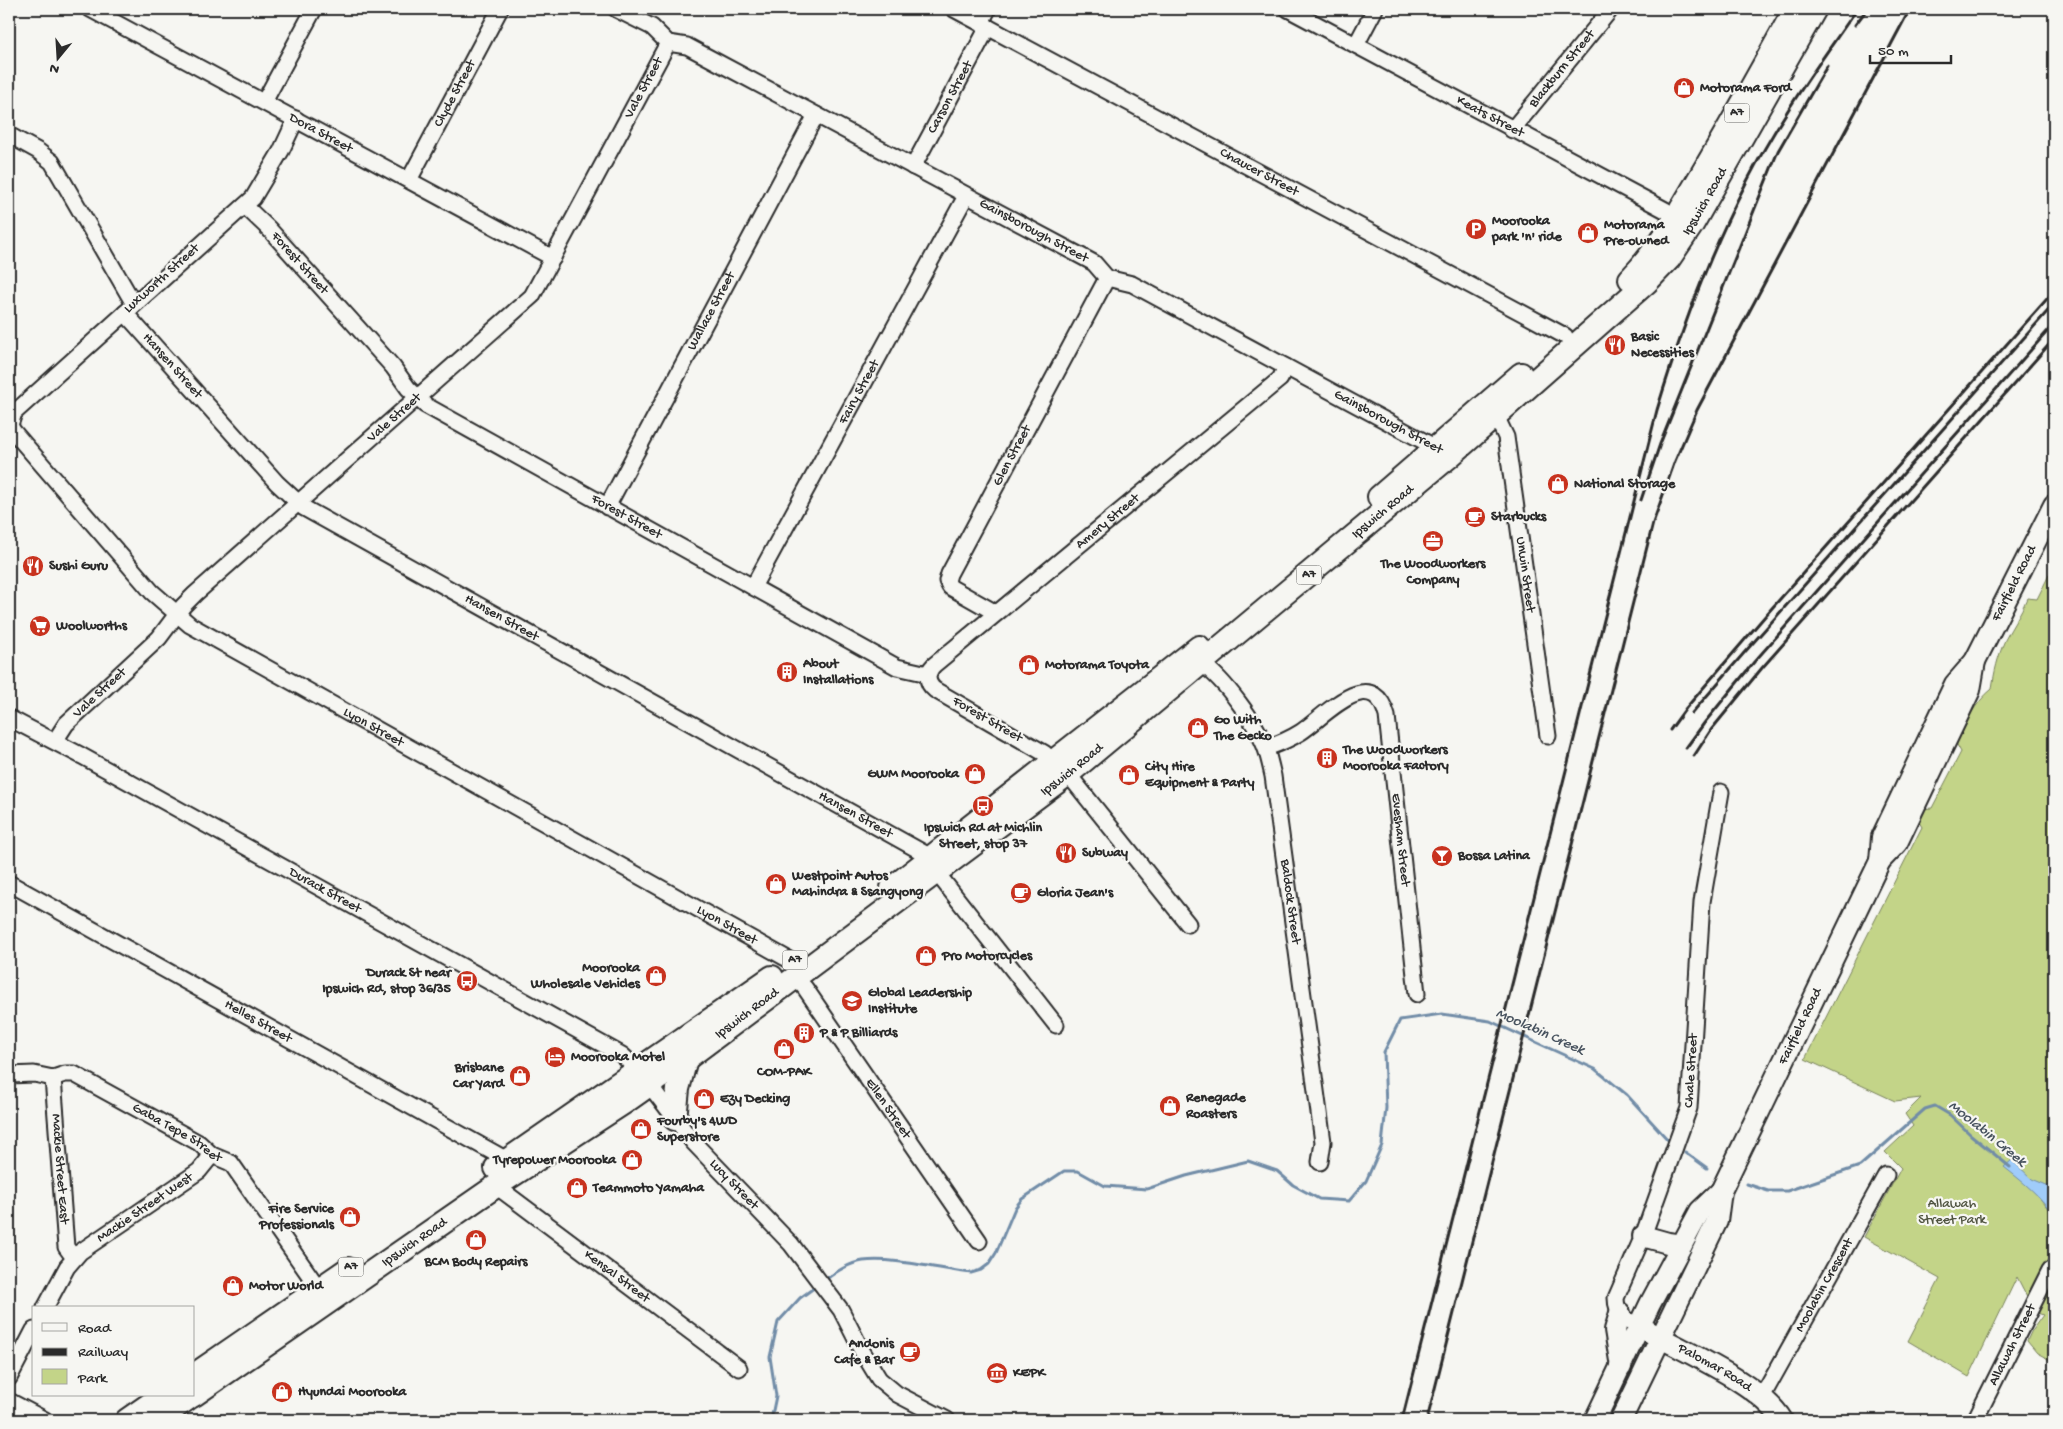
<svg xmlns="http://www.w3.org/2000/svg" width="2063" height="1429" font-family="'Gochi Hand',sans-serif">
<rect width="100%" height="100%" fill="#f6f6f2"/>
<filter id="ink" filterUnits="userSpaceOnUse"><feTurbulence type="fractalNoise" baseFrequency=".02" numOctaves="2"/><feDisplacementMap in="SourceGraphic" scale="10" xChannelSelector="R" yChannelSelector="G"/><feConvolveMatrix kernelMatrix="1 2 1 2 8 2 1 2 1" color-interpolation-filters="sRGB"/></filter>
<g filter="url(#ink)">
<path fill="#c3d488" stroke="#77805a" d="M2054,565V1203L2030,1178L2034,1191L2054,1216V1362L2037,1353L2027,1341L2032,1330L2043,1315L2035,1312L2017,1277L1969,1377L1908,1341L1940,1279L1864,1237L1901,1168L1885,1152L1913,1126L1905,1114L1921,1098L1895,1101L1805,1059L1922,827L1917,819L1922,809L1932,808L1961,752L1956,743C1964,723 1976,702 1992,689C1994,673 1998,656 2005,640C2012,626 2021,614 2027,598L2037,599Z"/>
<path fill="#a0ccfa" stroke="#718ca7" d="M2012,1160L2032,1179L2054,1188V1216C2041,1196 2023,1182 2004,1167Z"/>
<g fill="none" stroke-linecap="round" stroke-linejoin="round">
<g stroke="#718ca7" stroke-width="3">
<path d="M1685,1152L1707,1168"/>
<path d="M1747,1184L1768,1191H1787L1860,1166L1925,1109L1935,1106L1950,1115L1971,1135L2010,1167"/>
<path d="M825,1280C836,1272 849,1263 863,1261C892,1257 939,1269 971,1273L981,1270L989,1264L996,1253L1015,1208L1022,1199L1064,1171H1078L1105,1186L1147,1189L1186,1176L1248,1161L1277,1171L1293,1185L1319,1199L1349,1201L1366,1181L1382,1145L1386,1108L1384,1052L1400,1020L1442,1014L1490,1021L1553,1050L1595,1069L1627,1095L1669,1141"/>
<path d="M771,1420L776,1396L770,1357L778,1322L800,1298L818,1285"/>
</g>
<g stroke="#2b2b2b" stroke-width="19">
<g id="minor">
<path id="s1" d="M90,9L553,258"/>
<path id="s2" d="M616,9L652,27L668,43L687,46L1094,263L1107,278L1132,284L1442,451"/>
<path id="s3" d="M954,9L1565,336"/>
<path id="s4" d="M1288,9L1684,220"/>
<path d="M981,23L988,9"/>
<path d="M1356,45L1375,9"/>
<path d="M264,102L314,9"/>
<path id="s5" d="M296,119L281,151L253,198L14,413L10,425L13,431L152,592L190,625L793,962"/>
<path id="s6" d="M1512,130L1611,9"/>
<path d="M9,135L38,151L52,162L134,304"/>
<path id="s7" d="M913,167L988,27"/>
<path id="s8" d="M409,180L500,9"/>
<path id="s9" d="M245,206L269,229L393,367L408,388L425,405L897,667L928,674"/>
<path id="s10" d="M125,313L277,483L304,508L931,857"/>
<path id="s11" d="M1496,416L1506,437L1548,736"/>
<path id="s12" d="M607,507L816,115"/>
<path id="s13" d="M753,587L966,196"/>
<path id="s14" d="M996,613L950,587L947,581L949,574L1107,278"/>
<path id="s15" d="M1202,664C1224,679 1257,724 1266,749C1269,758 1271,767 1273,776L1323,1142L1320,1162"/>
<path id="s16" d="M9,718L82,756L622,1055L638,1070L693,1142L791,1244L841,1310L862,1351L879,1379L897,1394L947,1420"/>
<path id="s17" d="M55,741L66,724L159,638L183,606L195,594L532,296L668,43"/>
<path id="s18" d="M1266,748C1278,744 1290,739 1301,732C1325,716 1372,662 1387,716L1417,994"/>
<path d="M937,873L1056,1025"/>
<path id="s19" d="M9,883L507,1160"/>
<path id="s20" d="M1188,924L1068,774L1044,753L935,690C926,683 926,673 934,665L1280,379L1286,367"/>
<path id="s21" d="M796,978L805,988L979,1241"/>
<path id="s22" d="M9,1075L34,1074L53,1078L65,1074H74L199,1143L212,1155L231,1163L319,1289"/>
<path id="s23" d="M53,1078L66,1247L74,1258"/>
<path id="s24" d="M496,1186L739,1368"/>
<path id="s25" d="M45,1308L67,1267L80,1252L199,1171L212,1155"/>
<path id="s26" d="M1640,1327C1626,1320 1616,1314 1616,1298L1643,1236L1689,1108L1702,902L1721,792"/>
<path d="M9,1378L34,1330"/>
<path id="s27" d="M1762,1397L1886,1175"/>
<path d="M9,1401L45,1420"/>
<path id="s28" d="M1975,1420L2050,1270"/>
</g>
</g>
<g stroke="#2b2b2b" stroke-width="24">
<g id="major">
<path id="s29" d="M1880,861L1882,837L1955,684L1975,661L2054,505"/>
<path d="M1643,1236L1668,1243L1682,1245"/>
<path d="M1620,1313L1615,1330L1621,1367"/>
<path id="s30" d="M1648,1331C1685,1352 1762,1385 1782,1420"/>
<path d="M1595,1420L1650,1304L1700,1211L1721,1191"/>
<path id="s31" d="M1621,1420L1717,1221L1721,1191L1880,861L1897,843L1970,690L1975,661"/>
</g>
</g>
<g stroke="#2b2b2b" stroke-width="26">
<g id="highway">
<path d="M1630,279C1658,250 1677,216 1697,182C1731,125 1763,67 1795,9"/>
<path d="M1379,497L1521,374"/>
<path d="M892,888L1199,647"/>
<path d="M675,1119L678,1089L686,1059"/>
<path d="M496,1168L772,977"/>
<path d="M194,1375L348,1269"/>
<path id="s32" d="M194,1395L496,1186L625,1102L686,1059L1068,774L1450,456L1647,282L1669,259L1692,225L1815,9"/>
<path d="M127,1420L163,1395"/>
<path d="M158,1420L193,1395"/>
</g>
</g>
<use href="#minor" stroke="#f6f6f2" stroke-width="15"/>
<use href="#major" stroke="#f6f6f2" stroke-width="20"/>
<use href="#highway" stroke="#f6f6f2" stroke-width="22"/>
<g stroke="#2b2b2b" stroke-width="3">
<path d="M1855,25L1867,9"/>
<path d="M1641,500L1660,444L1778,151L1827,66"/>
<path d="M1692,713L1744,653L2054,304"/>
<path d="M1670,730L1686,708L1772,608L2054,291"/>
<path d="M1686,748L1705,722L1754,662L2054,324"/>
<path d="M1694,756L1711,730L1762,668L2054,339"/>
<path d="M1402,1420L1657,410C1688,308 1727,206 1785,115C1807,79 1833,44 1857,9"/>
<path d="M1427,1420L1653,523L1675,461L1697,410L1910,9"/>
</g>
</g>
</g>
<defs>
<g id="shop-disc" transform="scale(1.125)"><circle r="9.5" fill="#c8321e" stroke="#f6f6f2"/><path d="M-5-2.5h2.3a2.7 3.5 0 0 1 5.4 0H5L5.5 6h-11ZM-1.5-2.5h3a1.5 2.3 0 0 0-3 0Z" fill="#fff"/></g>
<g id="parking-disc" transform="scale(1.125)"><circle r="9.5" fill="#c8321e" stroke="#f6f6f2"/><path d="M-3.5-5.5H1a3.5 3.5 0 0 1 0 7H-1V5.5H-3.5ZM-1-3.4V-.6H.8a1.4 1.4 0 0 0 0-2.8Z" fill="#fff"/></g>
<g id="restaurant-disc" transform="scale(1.125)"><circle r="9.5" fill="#c8321e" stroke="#f6f6f2"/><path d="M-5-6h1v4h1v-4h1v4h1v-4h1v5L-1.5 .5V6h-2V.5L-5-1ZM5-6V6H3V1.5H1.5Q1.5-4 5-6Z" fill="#fff"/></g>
<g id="cafe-disc" transform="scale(1.125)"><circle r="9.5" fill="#c8321e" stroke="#f6f6f2"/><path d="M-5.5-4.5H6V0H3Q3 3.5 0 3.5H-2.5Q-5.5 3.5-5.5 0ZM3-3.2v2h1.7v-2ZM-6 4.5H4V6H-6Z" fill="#fff"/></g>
<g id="office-disc" transform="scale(1.125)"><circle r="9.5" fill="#c8321e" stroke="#f6f6f2"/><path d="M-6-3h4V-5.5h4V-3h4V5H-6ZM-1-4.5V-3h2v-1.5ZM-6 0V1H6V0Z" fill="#fff"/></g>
<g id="supermarket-disc" transform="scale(1.125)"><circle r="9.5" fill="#c8321e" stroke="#f6f6f2"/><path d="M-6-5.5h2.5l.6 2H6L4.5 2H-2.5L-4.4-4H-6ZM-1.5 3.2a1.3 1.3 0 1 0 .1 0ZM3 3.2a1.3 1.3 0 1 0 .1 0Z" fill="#fff"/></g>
<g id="building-disc" transform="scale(1.125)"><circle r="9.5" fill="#c8321e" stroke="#f6f6f2"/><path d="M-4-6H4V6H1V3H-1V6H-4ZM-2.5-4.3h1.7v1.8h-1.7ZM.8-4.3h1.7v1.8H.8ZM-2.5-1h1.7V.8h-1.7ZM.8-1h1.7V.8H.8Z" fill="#fff"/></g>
<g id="bus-disc" transform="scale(1.125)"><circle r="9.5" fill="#c8321e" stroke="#f6f6f2"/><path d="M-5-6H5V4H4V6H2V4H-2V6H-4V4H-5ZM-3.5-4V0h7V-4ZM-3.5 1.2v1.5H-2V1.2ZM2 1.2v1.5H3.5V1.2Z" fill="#fff"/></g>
<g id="bar-disc" transform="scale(1.125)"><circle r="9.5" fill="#c8321e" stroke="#f6f6f2"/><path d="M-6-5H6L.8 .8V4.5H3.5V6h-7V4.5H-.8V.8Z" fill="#fff"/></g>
<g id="university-disc" transform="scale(1.125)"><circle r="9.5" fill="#c8321e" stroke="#f6f6f2"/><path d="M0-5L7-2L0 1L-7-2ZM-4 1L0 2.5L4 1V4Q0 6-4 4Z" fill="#fff"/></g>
<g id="hotel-disc" transform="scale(1.125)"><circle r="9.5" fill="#c8321e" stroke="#f6f6f2"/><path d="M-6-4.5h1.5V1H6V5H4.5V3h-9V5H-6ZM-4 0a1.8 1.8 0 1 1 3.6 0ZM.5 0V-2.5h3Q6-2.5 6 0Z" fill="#fff"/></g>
<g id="museum-disc" transform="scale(1.125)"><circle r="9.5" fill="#c8321e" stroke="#f6f6f2"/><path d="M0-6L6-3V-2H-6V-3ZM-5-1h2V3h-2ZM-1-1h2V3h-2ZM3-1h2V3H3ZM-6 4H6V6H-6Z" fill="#fff"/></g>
</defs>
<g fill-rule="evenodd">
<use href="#shop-disc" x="1684" y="88"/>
<use href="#parking-disc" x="1476" y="229"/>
<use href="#shop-disc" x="1588" y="233"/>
<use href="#restaurant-disc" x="1615" y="345"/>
<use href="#shop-disc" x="1558" y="484"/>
<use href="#cafe-disc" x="1475" y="517"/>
<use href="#office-disc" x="1433" y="541"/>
<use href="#restaurant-disc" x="33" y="566"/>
<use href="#supermarket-disc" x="40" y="626"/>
<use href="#shop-disc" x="1029" y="665"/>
<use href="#building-disc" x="787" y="672"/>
<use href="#shop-disc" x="1198" y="728"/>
<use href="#building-disc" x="1327" y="758"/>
<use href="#shop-disc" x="975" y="774"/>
<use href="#shop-disc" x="1129" y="775"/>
<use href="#bus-disc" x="983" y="806"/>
<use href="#restaurant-disc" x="1066" y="853"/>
<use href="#bar-disc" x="1442" y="856"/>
<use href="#shop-disc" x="776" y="884"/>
<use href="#cafe-disc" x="1021" y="893"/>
<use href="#shop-disc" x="926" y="956"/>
<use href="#shop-disc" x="656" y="976"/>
<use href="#bus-disc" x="467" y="981"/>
<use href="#university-disc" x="852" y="1001"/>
<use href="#building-disc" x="804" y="1033"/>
<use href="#shop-disc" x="784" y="1049"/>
<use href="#hotel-disc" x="555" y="1057"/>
<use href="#shop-disc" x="520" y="1076"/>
<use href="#shop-disc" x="704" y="1099"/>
<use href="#shop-disc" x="1170" y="1106"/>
<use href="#shop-disc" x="641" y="1129"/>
<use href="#shop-disc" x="632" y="1160"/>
<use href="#shop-disc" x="577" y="1188"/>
<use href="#shop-disc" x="350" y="1217"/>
<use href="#shop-disc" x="476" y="1240"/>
<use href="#shop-disc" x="233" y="1286"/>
<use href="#cafe-disc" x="910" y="1352"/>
<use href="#museum-disc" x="997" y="1373"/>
<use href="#shop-disc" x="282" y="1392"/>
</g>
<g text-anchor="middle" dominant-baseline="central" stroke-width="4.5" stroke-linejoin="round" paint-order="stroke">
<g fill="#f6f6f2" stroke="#686867" stroke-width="1">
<rect x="1724.5" y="103.5" width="25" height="19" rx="4"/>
<rect x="1296.5" y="565.5" width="25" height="19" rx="4"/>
<rect x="782.5" y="950.5" width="25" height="19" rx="4"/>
<rect x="338.5" y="1257.5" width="25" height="19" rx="4"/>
</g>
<g font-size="12" font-weight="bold" fill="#2b2b2b">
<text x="1737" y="113">A7</text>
<text x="1309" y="575">A7</text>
<text x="795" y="960">A7</text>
<text x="351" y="1267">A7</text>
</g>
<g font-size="14" fill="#2b2b2b" stroke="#f6f6f2">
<text stroke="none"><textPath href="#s6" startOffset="79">Blackburn Street</textPath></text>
<text stroke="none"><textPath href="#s17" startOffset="890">Vale Street</textPath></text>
<text stroke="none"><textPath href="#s8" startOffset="98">Clyde Street</textPath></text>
<text stroke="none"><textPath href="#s7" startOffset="79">Carson Street</textPath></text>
<text stroke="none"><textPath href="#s4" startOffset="229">Keats Street</textPath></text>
<text stroke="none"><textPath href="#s1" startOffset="262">Dora Street</textPath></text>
<text stroke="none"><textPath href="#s3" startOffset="346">Chaucer Street</textPath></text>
<text stroke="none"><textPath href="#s32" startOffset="1932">Ipswich Road</textPath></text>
<text stroke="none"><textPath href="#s2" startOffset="475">Gainsborough Street</textPath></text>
<text stroke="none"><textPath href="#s9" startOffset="79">Forest Street</textPath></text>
<text transform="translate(162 279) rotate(-42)">Luxworth Street</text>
<text stroke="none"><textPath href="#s12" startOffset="222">Wallace Street</textPath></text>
<text stroke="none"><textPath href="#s10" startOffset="71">Hansen Street</textPath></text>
<text stroke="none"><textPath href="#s13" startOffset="222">Fairy Street</textPath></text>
<text stroke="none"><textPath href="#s17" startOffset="470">Vale Street</textPath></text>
<text stroke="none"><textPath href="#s2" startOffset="880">Gainsborough Street</textPath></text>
<text stroke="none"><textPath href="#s14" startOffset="201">Glen Street</textPath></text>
<text stroke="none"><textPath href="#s32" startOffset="1482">Ipswich Road</textPath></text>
<text stroke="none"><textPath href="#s9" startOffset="499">Forest Street</textPath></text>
<text stroke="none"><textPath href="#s20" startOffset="604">Amery Street</textPath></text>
<text stroke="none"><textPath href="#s11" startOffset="162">Unwin Street</textPath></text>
<text stroke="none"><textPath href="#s29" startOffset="311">Fairfield Road</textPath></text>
<text stroke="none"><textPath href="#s10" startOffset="491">Hansen Street</textPath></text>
<text stroke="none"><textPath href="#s17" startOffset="66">Vale Street</textPath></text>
<text transform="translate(987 720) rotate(30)">Forest Street</text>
<text stroke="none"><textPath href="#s5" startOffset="904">Lyon Street</textPath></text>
<text stroke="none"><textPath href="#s32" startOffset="1078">Ipswich Road</textPath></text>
<text stroke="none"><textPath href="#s10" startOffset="896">Hansen Street</textPath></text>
<text stroke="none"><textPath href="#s18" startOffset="274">Evesham Street</textPath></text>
<text stroke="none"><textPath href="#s16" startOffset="360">Durack Street</textPath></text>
<text stroke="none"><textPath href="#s15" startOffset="262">Baldock Street</textPath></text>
<text stroke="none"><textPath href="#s5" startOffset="1309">Lyon Street</textPath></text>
<text stroke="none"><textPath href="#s32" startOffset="672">Ipswich Road</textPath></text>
<text stroke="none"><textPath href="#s19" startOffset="285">Helles Street</textPath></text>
<text stroke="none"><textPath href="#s31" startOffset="434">Fairfield Road</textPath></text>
<text stroke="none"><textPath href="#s26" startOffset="281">Chale Street</textPath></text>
<text stroke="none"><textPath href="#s21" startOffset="160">Ellen Street</textPath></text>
<text stroke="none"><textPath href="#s22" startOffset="185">Gaba Tepe Street</textPath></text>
<text stroke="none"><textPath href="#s23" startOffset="91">Mackie Street East</textPath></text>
<text stroke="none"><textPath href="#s16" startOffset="871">Lucy Street</textPath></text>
<text stroke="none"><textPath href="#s25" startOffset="145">Mackie Street West</textPath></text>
<text stroke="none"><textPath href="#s32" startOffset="268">Ipswich Road</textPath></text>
<text stroke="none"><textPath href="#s24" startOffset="151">Kensal Street</textPath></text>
<text stroke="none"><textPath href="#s27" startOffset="128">Moolabin Crescent</textPath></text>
<text stroke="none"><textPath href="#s28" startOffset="84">Allawah Street</textPath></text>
<text stroke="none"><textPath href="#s30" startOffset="76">Palomar Road</textPath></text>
</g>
<g font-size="14" font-weight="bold" fill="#2b2b2b" stroke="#f6f6f2" text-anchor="start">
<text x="1700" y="88">Motorama Ford</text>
<text x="1492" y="221">Moorooka<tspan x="1492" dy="16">park 'n' ride</tspan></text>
<text x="1604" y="225">Motorama<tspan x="1604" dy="16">Pre-owned</tspan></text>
<text x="1631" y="337">Basic<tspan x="1631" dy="16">Necessities</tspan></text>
<text x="1574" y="484">National Storage</text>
<text x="1491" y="517">Starbucks</text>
<text x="1433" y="564" text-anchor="middle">The Woodworkers<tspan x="1433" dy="16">Company</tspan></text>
<text x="49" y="566">Sushi Guru</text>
<text x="56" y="626">Woolworths</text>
<text x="803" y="664">About<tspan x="803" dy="16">Installations</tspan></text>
<text x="1045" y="665">Motorama Toyota</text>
<text x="1214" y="720">Go With<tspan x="1214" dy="16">The Gecko</tspan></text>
<text x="1343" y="750">The Woodworkers<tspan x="1343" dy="16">Moorooka Factory</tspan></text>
<text x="1145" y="767">City Hire<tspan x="1145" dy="16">Equipment &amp; Party</tspan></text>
<text x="959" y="774" text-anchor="end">GWM Moorooka</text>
<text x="983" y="828" text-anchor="middle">Ipswich Rd at Michlin<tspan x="983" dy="16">Street, stop 37</tspan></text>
<text x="1082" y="853">Subway</text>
<text x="1458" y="856">Bossa Latina</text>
<text x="792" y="876">Westpoint Autos<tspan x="792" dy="16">Mahindra &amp; Ssangyong</tspan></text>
<text x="1037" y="893">Gloria Jean's</text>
<text x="942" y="956">Pro Motorcycles</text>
<text x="640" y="968" text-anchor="end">Moorooka<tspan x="640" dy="16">Wholesale Vehicles</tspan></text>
<text x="451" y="973" text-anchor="end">Durack St near<tspan x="451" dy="16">Ipswich Rd, stop 36/35</tspan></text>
<text x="868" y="993">Global Leadership<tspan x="868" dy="16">Institute</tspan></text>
<text x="820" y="1033">P &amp; P Billiards</text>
<text x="571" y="1057">Moorooka Motel</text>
<text x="504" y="1068" text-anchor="end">Brisbane<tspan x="504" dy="16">Car Yard</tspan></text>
<text x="784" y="1072" text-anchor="middle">COM-PAK</text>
<text x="1186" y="1098">Renegade<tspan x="1186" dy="16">Roasters</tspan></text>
<text x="720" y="1099">Ezy Decking</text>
<text x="657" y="1121">Fourby's 4WD<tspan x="657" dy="16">Superstore</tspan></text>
<text x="616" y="1160" text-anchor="end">Tyrepower Moorooka</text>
<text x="593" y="1188">Teammoto Yamaha</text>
<text x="334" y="1209" text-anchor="end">Fire Service<tspan x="334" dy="16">Professionals</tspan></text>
<text x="476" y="1262" text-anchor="middle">BCM Body Repairs</text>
<text x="249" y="1286">Motor World</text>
<text x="894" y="1344" text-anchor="end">Andonis<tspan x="894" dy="16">Cafe &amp; Bar</tspan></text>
<text x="1013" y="1373">KEPK</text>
<text x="298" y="1392">Hyundai Moorooka</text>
</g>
<g font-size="14" fill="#515542" stroke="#f6f6f2">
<text x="1952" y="1204">Allawah<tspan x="1952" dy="16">Street Park</tspan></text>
</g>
<g font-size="15" font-style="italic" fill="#48535f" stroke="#f6f6f2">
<text transform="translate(1540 1032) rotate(24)">Moolabin Creek</text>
<text transform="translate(1987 1134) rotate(39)">Moolabin Creek</text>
</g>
</g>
<rect width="2063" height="1429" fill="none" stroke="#f6f6f2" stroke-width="30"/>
<rect x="15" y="15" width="2033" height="1399" fill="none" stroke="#2b2b2b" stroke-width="2" filter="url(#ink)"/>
<rect x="32" y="1306" width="162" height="90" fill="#f6f6f2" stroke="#a5a5a2"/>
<rect x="42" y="1323" width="25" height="8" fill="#f6f6f2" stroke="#a5a5a2"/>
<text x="78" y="1332" font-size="15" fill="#2b2b2b">Road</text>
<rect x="42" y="1348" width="25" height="8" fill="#2b2b2b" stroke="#a5a5a2"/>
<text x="78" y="1356" font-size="15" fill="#2b2b2b">Railway</text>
<rect x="42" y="1369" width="25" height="15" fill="#c3d488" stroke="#a5a5a2"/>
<text x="78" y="1382" font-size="15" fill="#2b2b2b">Park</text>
<g transform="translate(58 58) rotate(198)" stroke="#f6f6f2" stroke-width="4" paint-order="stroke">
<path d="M0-4L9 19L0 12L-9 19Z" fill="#2b2b2b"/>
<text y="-8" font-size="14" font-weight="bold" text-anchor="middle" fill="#2b2b2b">N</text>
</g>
<path d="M1870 55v8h81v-8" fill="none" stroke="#2b2b2b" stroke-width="2.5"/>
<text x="1878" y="55" font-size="15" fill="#2b2b2b" stroke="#f6f6f2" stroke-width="4" paint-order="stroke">50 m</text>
</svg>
